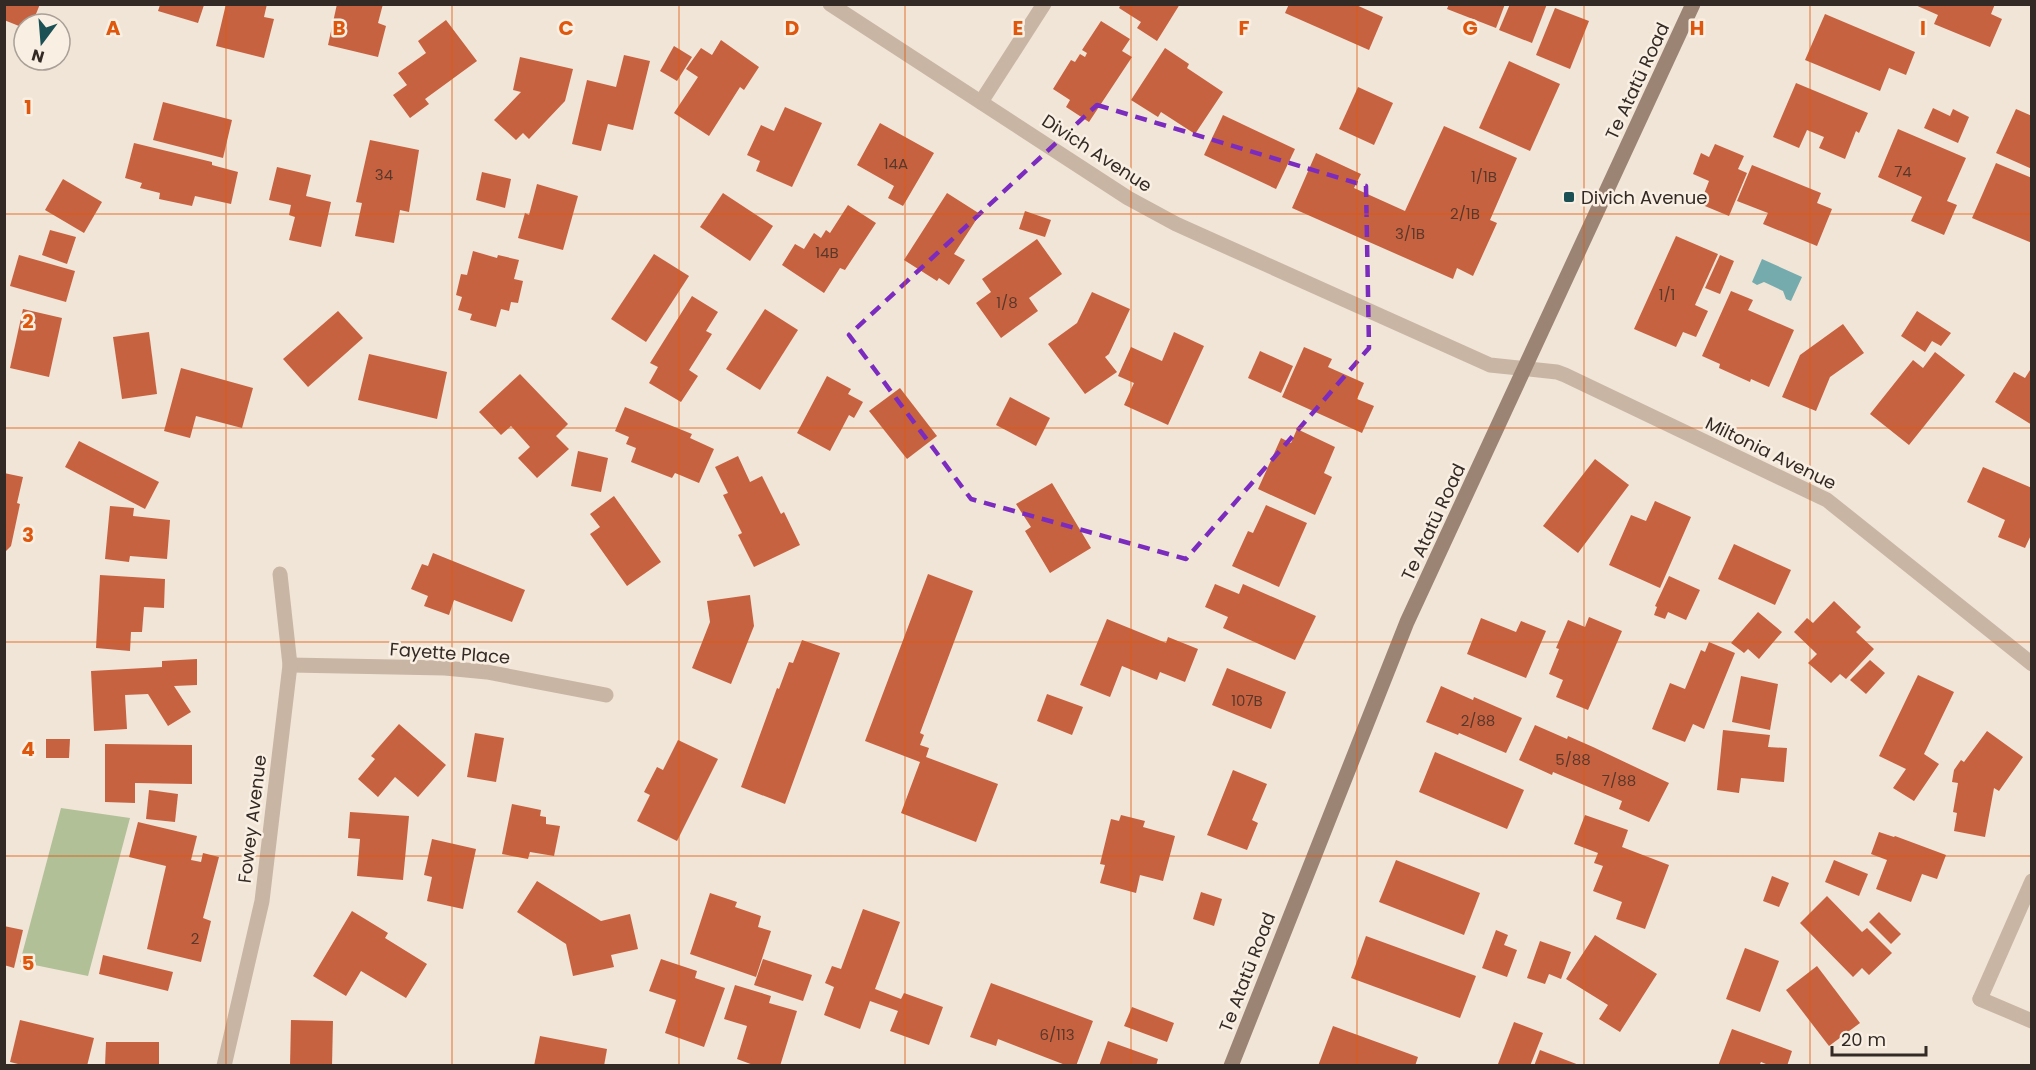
<svg xmlns="http://www.w3.org/2000/svg" width="2036" height="1070" font-family="Poppins,sans-serif">
<rect width="100%" height="100%" fill="#f1e5d7"/>
<path fill="#b2c098" d="M61,808L130,818L88,976L20,962Z"/>
<path fill="#76abae" d="M1762,259L1802,277L1791,301L1786,299L1783,291L1764,282L1757,285L1752,282Z"/>
<g fill="#c76240">
<path d="M4,4H40L32,24H24V28L4,20Z"/>
<path d="M226,4H267L264,17L274,19L264,58L216,46Z"/>
<path d="M337,4H383L378,23L386,26L378,57L328,45Z"/>
<path d="M1121,4H1180L1157,41L1137,28L1141,22L1119,8Z"/>
<path d="M1289,4H1354L1383,17L1369,50L1285,13Z"/>
<path d="M1449,4H1505L1496,28L1447,9Z"/>
<path d="M1510,4H1547L1532,43L1499,30Z"/>
<path d="M1913,4H1995L1991,14L2002,19L1990,47L1934,24L1938,15Z"/>
<path d="M160,5H204L198,23L158,11Z"/>
<path d="M1555,8L1589,21L1570,69L1536,55Z"/>
<path d="M1825,14L1915,52L1906,75L1889,68L1880,91L1805,60Z"/>
<path d="M446,20L477,61L425,99L429,104L410,118L393,95L407,85L398,73L426,53L418,41Z"/>
<path d="M1101,21L1130,39L1122,51L1132,57L1089,122L1066,107L1070,100L1053,89L1071,60L1075,62L1080,54L1085,57L1087,53L1082,50Z"/>
<path d="M721,40L759,67L744,90L740,87L709,136L674,113L698,77L686,69L701,48L712,55Z"/>
<path d="M674,46L692,57L677,81L660,71Z"/>
<path d="M1165,48L1189,64L1187,68L1223,92L1195,134L1161,112L1158,117L1131,100Z"/>
<path d="M624,55L650,61L633,130L608,124L601,151L572,144L587,80L616,87Z"/>
<path d="M520,57L573,69L565,101L529,139L523,133L516,140L494,120L521,92L513,90Z"/>
<path d="M1509,61L1560,84L1530,151L1479,128Z"/>
<path d="M1796,83L1868,113L1859,133L1856,131L1845,159L1819,148L1824,137L1807,130L1799,148L1773,137Z"/>
<path d="M1358,87L1393,103L1374,145L1339,129Z"/>
<path d="M163,102L232,120L223,158L153,140Z"/>
<path d="M785,107L822,123L792,187L756,171L760,161L747,155L761,125L774,131Z"/>
<path d="M1933,108L1950,116L1953,109L1969,117L1958,143L1924,128Z"/>
<path d="M2016,109L2032,116V169L1996,153Z"/>
<path d="M1223,115L1295,149L1276,189L1204,155Z"/>
<path d="M880,123L934,153L903,206L888,198L894,186L857,165Z"/>
<path d="M1444,126L1517,158L1490,220L1497,223L1473,276L1457,268L1453,279L1292,208L1316,153L1361,174L1354,188L1405,211Z"/>
<path d="M1898,129L1966,158L1947,201L1957,205L1944,235L1911,221L1922,197L1878,177Z"/>
<path d="M370,140L419,150L409,212L400,210L394,243L355,236L362,203L356,202Z"/>
<path d="M134,143L212,162V165L238,172L231,204L195,196L192,206L159,199L160,193L140,188L142,183L125,178Z"/>
<path d="M1715,144L1744,156L1738,169L1747,173L1729,216L1700,204L1709,181L1693,174L1701,153L1709,157Z"/>
<path d="M1996,163L2032,178V243L1972,218Z"/>
<path d="M1752,165L1821,193L1817,203L1832,209L1817,246L1763,224L1768,213L1737,201Z"/>
<path d="M277,167L311,175L306,196L331,202L321,247L289,240L295,217L289,215L291,205L269,200Z"/>
<path d="M482,172L511,179L505,208L476,200Z"/>
<path d="M63,179L102,202L84,233L45,210Z"/>
<path d="M537,184L578,196L563,250L518,238L525,213L529,215Z"/>
<path d="M723,193L773,226L750,261L700,227Z"/>
<path d="M947,193L980,214L954,254L965,260L949,285L939,278L937,281L904,260Z"/>
<path d="M848,205L876,223L845,270L840,268L824,293L782,265L795,244L804,249L814,233L821,238L826,230L830,233Z"/>
<path d="M1025,211L1051,220L1045,237L1019,229Z"/>
<path d="M50,230L76,237L67,264L42,255Z"/>
<path d="M1676,236L1718,254L1695,305L1708,311L1696,337L1683,332L1676,347L1634,329Z"/>
<path d="M1037,239L1062,274L1029,298L1038,311L1001,338L976,303L991,292L982,279Z"/>
<path d="M473,251L497,258L498,255L519,260L514,279L523,281L518,303L511,302L509,311L501,309L496,327L470,320L472,314L458,310L462,297L456,295L461,274L467,275Z"/>
<path d="M654,254L689,276L646,342L611,319Z"/>
<path d="M19,255L75,271L66,302L10,286Z"/>
<path d="M1720,255L1734,261L1720,294L1705,288Z"/>
<path d="M1731,291L1753,300L1748,310L1794,330L1769,387L1751,379L1750,382L1719,368L1720,364L1702,356Z"/>
<path d="M1092,292L1130,309L1109,354L1105,357L1117,372L1085,394L1048,344L1077,323Z"/>
<path d="M692,296L718,312L706,331L712,334L689,370L698,376L681,402L649,383L658,367L650,363Z"/>
<path d="M23,309L62,318L49,377L10,368Z"/>
<path d="M765,309L798,330L760,390L726,369Z"/>
<path d="M338,311L363,338L308,387L283,359Z"/>
<path d="M1917,311L1951,333L1941,346L1932,341L1925,352L1901,336Z"/>
<path d="M1843,324L1864,353L1830,377L1816,411L1782,397L1800,355Z"/>
<path d="M149,332L157,394L122,399L113,337Z"/>
<path d="M1174,332L1204,346L1168,425L1124,405L1134,383L1118,376L1131,347L1162,361Z"/>
<path d="M1304,347L1332,359L1328,367L1364,383L1357,399L1374,406L1362,433L1282,397Z"/>
<path d="M1260,351L1293,366L1281,393L1248,378Z"/>
<path d="M1935,352L1965,375L1909,445L1870,414L1913,360L1923,368Z"/>
<path d="M369,354L447,372L437,419L358,400Z"/>
<path d="M2032,367V425L1995,402L2014,372L2025,378Z"/>
<path d="M181,368L253,388L242,428L196,416L190,438L164,431Z"/>
<path d="M520,374L568,424L556,436L569,449L537,478L518,458L530,447L511,426L501,435L479,412Z"/>
<path d="M827,376L851,389L848,394L863,402L854,418L849,415L830,451L797,433Z"/>
<path d="M900,388L937,436L907,459L869,411Z"/>
<path d="M1010,397L1050,418L1036,446L996,425Z"/>
<path d="M625,407L692,434L690,438L714,449L699,483L675,473L672,478L631,462L636,448L626,444L629,437L615,431Z"/>
<path d="M1297,429L1335,447L1324,473L1332,477L1315,515L1258,489L1281,438L1291,443Z"/>
<path d="M79,441L159,482L145,509L65,467Z"/>
<path d="M578,451L608,458L601,492L571,486Z"/>
<path d="M738,456L750,482L762,476L781,514L784,512L800,545L754,567L738,535L742,533L723,495L728,493L715,467Z"/>
<path d="M1595,459L1629,485L1578,553L1543,526Z"/>
<path d="M1983,467L2032,488V533L2025,548L1998,537L2005,520L1967,502Z"/>
<path d="M4,473L23,477L17,503L20,504L11,546L4,553Z"/>
<path d="M1052,483L1091,548L1050,573L1025,531L1031,527L1016,504Z"/>
<path d="M614,496L661,562L627,586L590,534L600,527L590,514Z"/>
<path d="M1655,501L1691,517L1660,588L1609,565L1631,515L1646,521Z"/>
<path d="M1266,505L1307,523L1279,587L1232,566L1248,531L1253,533Z"/>
<path d="M110,506L134,508L133,516L170,520L167,559L130,556L129,562L105,559Z"/>
<path d="M1734,544L1791,570L1775,605L1718,579Z"/>
<path d="M433,553L525,590L512,622L454,600L449,615L424,606L428,596L411,589L422,564L428,566Z"/>
<path d="M928,574L973,591L920,733L924,735L920,745L929,748L926,757L998,784L976,842L901,813L920,762L865,741Z"/>
<path d="M100,575L165,579L164,608L144,607L142,632H131L130,651L96,648Z"/>
<path d="M1669,576L1700,590L1686,620L1668,612L1665,619L1654,615L1657,607L1655,606Z"/>
<path d="M1215,584L1239,594L1243,584L1316,616L1295,660L1223,628L1228,617L1205,607Z"/>
<path d="M750,595L754,626L731,684L692,668L710,622L707,601Z"/>
<path d="M1834,601L1861,627L1856,632L1874,649L1846,679L1840,674L1831,683L1808,663L1817,654L1794,632L1807,618L1813,623Z"/>
<path d="M1758,612L1782,632L1759,659L1748,649L1744,653L1731,643Z"/>
<path d="M1589,617L1622,631L1588,710L1556,697L1563,680L1549,674L1559,649L1556,648L1568,620L1585,627Z"/>
<path d="M1481,618L1516,632L1521,621L1546,631L1526,678L1467,654Z"/>
<path d="M1107,619L1166,643L1168,637L1198,649L1185,682L1160,672L1157,680L1122,666L1110,697L1080,685Z"/>
<path d="M802,640L840,653L785,804L741,787L777,688L779,689L789,662L793,663Z"/>
<path d="M1709,642L1735,653L1704,729L1693,724L1685,742L1652,729L1670,683L1685,689L1701,650L1705,652Z"/>
<path d="M197,659V685L174,686L191,712L168,726L148,694L125,695L127,729L94,731L91,671L162,667V661Z"/>
<path d="M1870,660L1885,673L1866,694L1850,680Z"/>
<path d="M1227,668L1286,692L1271,729L1212,705Z"/>
<path d="M1918,675L1954,692L1924,754L1939,764L1914,801L1893,788L1906,769L1879,756Z"/>
<path d="M1741,676L1778,684L1770,730L1732,722Z"/>
<path d="M1441,686L1473,700L1474,697L1522,718L1506,753L1459,733L1458,735L1426,722Z"/>
<path d="M1047,694L1083,707L1072,735L1037,721Z"/>
<path d="M399,724L446,765L418,797L395,777L378,797L358,779L375,759L371,756Z"/>
<path d="M1535,725L1567,739L1568,736L1593,747L1669,783L1649,822L1619,809L1622,801L1553,772L1552,775L1519,760Z"/>
<path d="M1723,730L1770,735L1768,747L1787,748L1784,782L1741,778L1739,793L1717,790Z"/>
<path d="M1987,731L2023,757L1999,791L1994,788L1985,837L1954,831L1957,813L1953,812L1958,783L1952,782L1954,770L1961,760L1964,762Z"/>
<path d="M475,733L504,738L496,782L467,777Z"/>
<path d="M46,739H70L69,758H46Z"/>
<path d="M678,740L718,759L677,841L637,821L650,795L644,792L657,767L663,770Z"/>
<path d="M105,744L192,745V784L135,783V803L105,802Z"/>
<path d="M1435,752L1524,790L1507,829L1419,792Z"/>
<path d="M1233,770L1267,784L1252,820L1258,823L1247,850L1207,835Z"/>
<path d="M149,790L178,794L175,822L146,819Z"/>
<path d="M512,804L541,810L540,816L546,817V824L560,826L554,856L530,852L528,859L502,854Z"/>
<path d="M350,812L409,816L403,880L357,876L360,839L348,838Z"/>
<path d="M1121,815L1145,821L1143,827L1175,836L1163,881L1140,875L1136,893L1100,883L1105,865L1100,864L1111,819L1119,821Z"/>
<path d="M1585,815L1628,830L1622,847L1669,865L1645,929L1616,919L1622,902L1593,891L1603,866L1594,863L1598,853L1574,844Z"/>
<path d="M138,822L197,836L191,860L201,862L203,853L219,857L203,918L211,921L201,962L147,949L166,866L129,857Z"/>
<path d="M1879,832L1894,837L1895,836L1946,855L1937,879L1922,874L1911,902L1876,889L1887,860L1871,854Z"/>
<path d="M432,839L476,849L463,909L427,901L432,877L424,875Z"/>
<path d="M1396,860L1480,893L1464,935L1379,902Z"/>
<path d="M1834,860L1868,874L1859,896L1825,882Z"/>
<path d="M1772,876L1789,883L1779,907L1763,901Z"/>
<path d="M537,881L601,921L630,914L638,949L611,955L614,967L573,976L566,944L517,912Z"/>
<path d="M1201,892L1222,899L1214,926L1193,919Z"/>
<path d="M710,893L737,902L735,907L761,916L758,927L771,931L756,977L690,954Z"/>
<path d="M1827,896L1862,932L1867,928L1892,953L1869,975L1862,968L1853,977L1800,923Z"/>
<path d="M863,909L900,922L875,989L901,999L904,993L943,1007L929,1045L890,1031L898,1011L870,1001L860,1029L824,1015L834,987L825,983L832,966L841,969Z"/>
<path d="M352,911L388,933L385,938L427,964L406,998L361,971L346,996L313,976Z"/>
<path d="M1879,912L1901,934L1891,944L1869,922Z"/>
<path d="M4,926L23,930L14,968L4,965Z"/>
<path d="M1496,930L1508,935L1504,945L1517,950L1507,977L1482,968Z"/>
<path d="M1595,935L1657,974L1620,1032L1599,1019L1608,1005L1566,979Z"/>
<path d="M1366,936L1476,976L1460,1018L1351,978Z"/>
<path d="M1540,941L1571,952L1561,979L1549,974L1545,984L1527,978Z"/>
<path d="M1745,948L1779,961L1760,1012L1726,999Z"/>
<path d="M103,955L173,972L168,991L99,974Z"/>
<path d="M661,959L697,971L695,978L725,988L704,1047L665,1033L676,1000L649,991Z"/>
<path d="M763,959L812,975L803,1001L754,985Z"/>
<path d="M1817,966L1860,1023L1829,1046L1786,990Z"/>
<path d="M991,983L1093,1021L1076,1066H1068L998,1039L996,1046L970,1037Z"/>
<path d="M735,985L771,996L769,1003L797,1011L780,1066H756L737,1059L747,1026L724,1019Z"/>
<path d="M1132,1007L1174,1023L1167,1042L1124,1026Z"/>
<path d="M20,1020L94,1038L87,1066H26L10,1062Z"/>
<path d="M291,1020L333,1021L332,1066H290Z"/>
<path d="M1514,1022L1543,1033L1530,1066H1503L1498,1064Z"/>
<path d="M1333,1026L1418,1057L1415,1066H1318Z"/>
<path d="M1732,1029L1792,1051L1787,1066H1771L1761,1062L1759,1066H1718Z"/>
<path d="M540,1036L607,1049L604,1066H534Z"/>
<path d="M1108,1041L1158,1059L1156,1066H1099Z"/>
<path d="M106,1042H159V1066H105Z"/>
<path d="M1540,1050L1579,1065V1066H1534Z"/>
</g>
<g fill="none" stroke-linecap="round" stroke-linejoin="round">
<path stroke="#c9b5a4" stroke-width="15" d="M1980,999L2032,1021"/>
<g stroke="#c9b5a4" stroke-width="15">
<path d="M830,4L1128,198L1176,224L1490,365L1557,372L1565,375L1827,500L2032,664"/>
<path d="M981,102L1044,4"/>
<path d="M290,665L445,668L487,672L606,695"/>
<path d="M1980,999L2032,881"/>
<path d="M224,1066L262,901L290,665L280,574"/>
</g>
<path stroke="#9c8475" stroke-width="15" d="M1231,1066L1407,622L1693,4"/>
</g>
<path fill="none" stroke="#7b2cbf" stroke-width="4.5" stroke-dasharray="12 8" stroke-linejoin="round" d="M1097,105L1366,186L1369,348L1186,559L971,499L849,335Z"/>
<path fill="none" stroke="#df570d" stroke-width="1.5" stroke-opacity="0.55" d="M226,4V1066M452,4V1066M679,4V1066M905,4V1066M1131,4V1066M1357,4V1066M1584,4V1066M1810,4V1066M4,214H2032M4,428H2032M4,642H2032M4,856H2032"/>
<rect fill="#1b5055" stroke="#f9efe3" stroke-width="2" x="1563" y="191" width="12" height="12" rx="3"/>
<g text-anchor="middle" dominant-baseline="central" stroke-width="5" stroke-linejoin="round" paint-order="stroke">
<g font-size="15" fill="#59382c">
<text x="896" y="163">14A</text>
<text x="1903" y="171">74</text>
<text x="384" y="174">34</text>
<text x="1484" y="176">1/1B</text>
<text x="1465" y="213">2/1B</text>
<text x="1410" y="233">3/1B</text>
<text x="827" y="252">14B</text>
<text x="1667" y="294">1/1</text>
<text x="1007" y="302">1/8</text>
<text x="1247" y="700">107B</text>
<text x="1478" y="720">2/88</text>
<text x="1573" y="759">5/88</text>
<text x="1619" y="780">7/88</text>
<text x="195" y="938">2</text>
<text x="1057" y="1034">6/113</text>
</g>
<g font-size="18" fill="#342a25" stroke="#f9efe3">
<text transform="translate(1637 81) rotate(-65)">Te Atatū Road</text>
<text transform="translate(1097 153) rotate(33)">Divich Avenue</text>
<text transform="translate(1771 453) rotate(26)">Miltonia Avenue</text>
<text transform="translate(1433 522) rotate(-65)">Te Atatū Road</text>
<text transform="translate(450 653) rotate(4)">Fayette Place</text>
<text transform="translate(252 819) rotate(-83)">Fowey Avenue</text>
<text transform="translate(1247 972) rotate(-69)">Te Atatū Road</text>
</g>
<g font-size="18" fill="#342a25" stroke="#f9efe3" text-anchor="start">
<text x="1581" y="197">Divich Avenue</text>
</g>
</g>
<g font-size="20" text-anchor="middle" font-weight="bold" fill="#df570d" stroke="#f9efe3" stroke-width="5" stroke-linejoin="round" paint-order="stroke">
<text x="113" y="35">A</text>
<text x="339" y="35">B</text>
<text x="566" y="35">C</text>
<text x="792" y="35">D</text>
<text x="1018" y="35">E</text>
<text x="1244" y="35">F</text>
<text x="1470" y="35">G</text>
<text x="1697" y="35">H</text>
<text x="1923" y="35">I</text>
<text x="28" y="114">1</text>
<text x="28" y="328">2</text>
<text x="28" y="542">3</text>
<text x="28" y="756">4</text>
<text x="28" y="970">5</text>
</g>
<rect width="2036" height="1070" fill="none" stroke="#342a25" stroke-width="12"/>
<g transform="translate(42 42) rotate(196)"><circle r="28" fill="#f9efe3" stroke="#aaa097" stroke-width="1.5"/>
<path d="M0-4.5L10 22L0 15L-10 22Z" fill="#1b5055"/>
<text y="-9" font-size="16" font-weight="bold" text-anchor="middle" fill="#342a25">N</text>
</g>
<path d="M1832 1046v9h94v-9" fill="none" stroke="#342a25" stroke-width="3"/>
<text x="1841" y="1046" font-size="18" fill="#342a25" stroke="#f9efe3" stroke-width="4.5" paint-order="stroke">20 m</text>
</svg>
